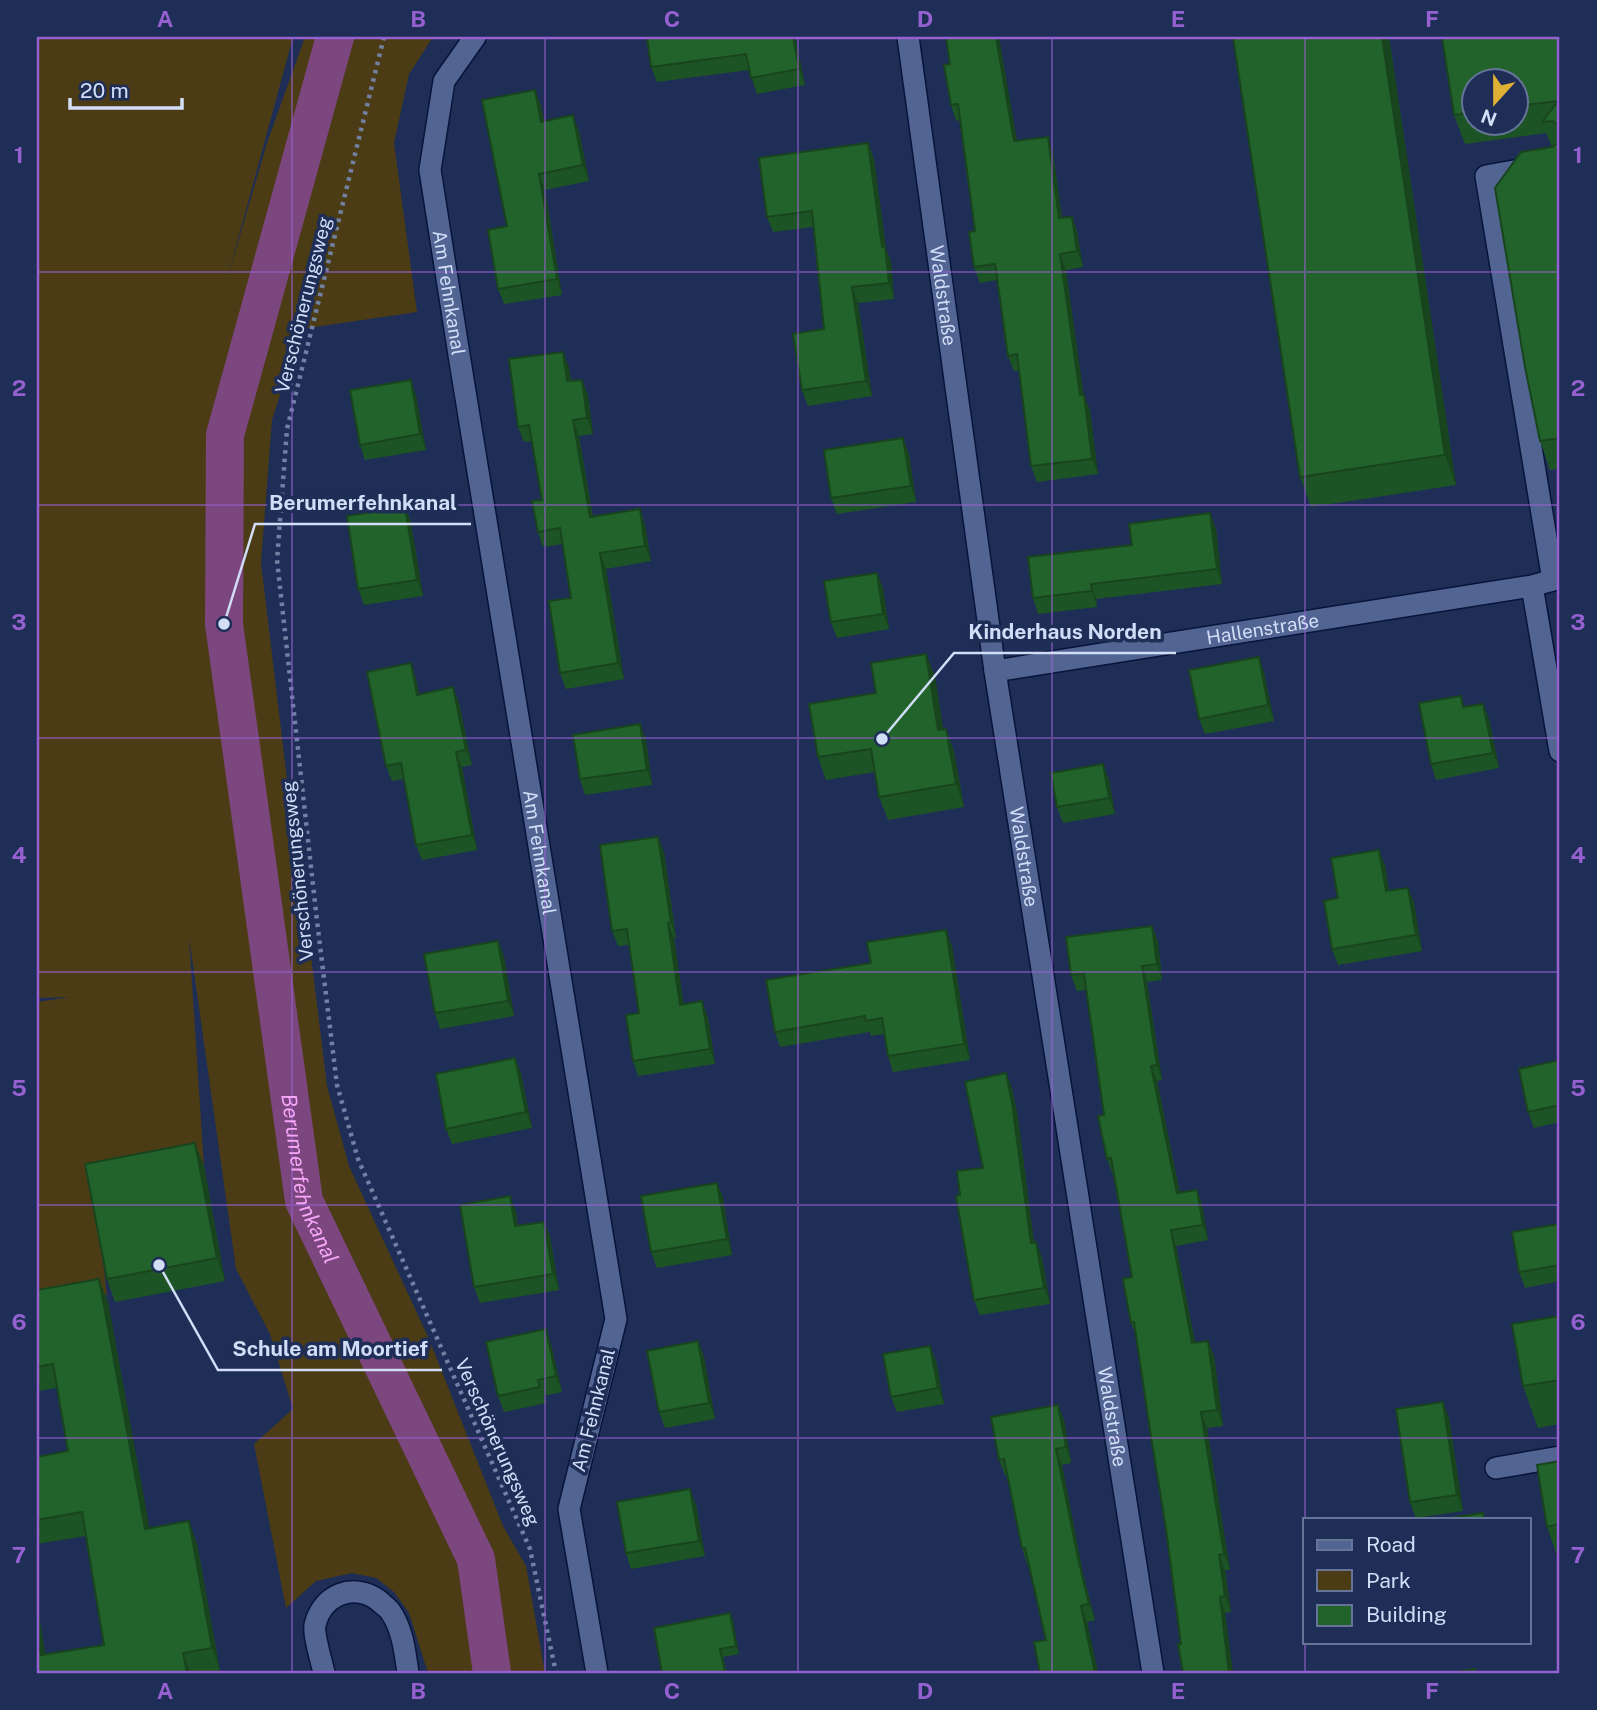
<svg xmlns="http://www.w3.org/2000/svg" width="1597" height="1710" font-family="'Public Sans',sans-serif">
<rect width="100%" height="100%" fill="#1e2e56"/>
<path fill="#4c3c15" d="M37,37H293L227,280L267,143L305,37H433L409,74L394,143L417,312L301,329L272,420L261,563L286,771L301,875L327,1086L349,1166L429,1339L503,1526L526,1566L545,1673H428L409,1613L394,1592L376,1578L352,1573L316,1581L286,1608L254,1444L293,1409L270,1334L236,1269L189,937L204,1166L94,1187L107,1295L38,1306L37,1299V1002L70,997L37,998Z"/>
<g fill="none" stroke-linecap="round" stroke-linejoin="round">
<path stroke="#7c467e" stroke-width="38" id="s1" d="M335,37L225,435L224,624L304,1201L476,1559L492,1673"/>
<g stroke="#08143a" stroke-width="24">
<g id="minor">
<path id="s2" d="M475,37L444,81L430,170L460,361L616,1319L569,1509L597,1673"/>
<path id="s3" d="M908,37L995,671L1153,1673"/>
<path d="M1553,580L1486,176L1560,163"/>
<path d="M1532,586L1560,751"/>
<path id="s4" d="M995,671L1532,586L1560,578"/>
<path d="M1496,1468L1560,1457"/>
<path d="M324,1673C322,1663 313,1634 315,1625C322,1595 353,1582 378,1600C382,1604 387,1607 390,1611C403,1629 405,1653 408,1673"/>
</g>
</g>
<path stroke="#7281a2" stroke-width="4.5" stroke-dasharray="3.5 5" stroke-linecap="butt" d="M384,37L287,429L277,560L317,921L337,1085L358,1159L530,1549L556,1673"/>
<use href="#minor" stroke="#526592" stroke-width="21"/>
</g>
<g fill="#1d5425" fill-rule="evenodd">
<path d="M647,37H795L805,85L757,94L749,70L657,82L651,67Z"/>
<path d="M1389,37L1456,485L1311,507L1300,477Z"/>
<path d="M1442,37H1560V469L1550,470L1540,441L1525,367L1495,188L1521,152L1552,147L1546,133L1465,144L1454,115ZM1474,80H1516V122H1474Z"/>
<path d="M944,65L1017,141L1053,153L1062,218L1072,217L1077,232L1083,267L1066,270L1083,395L1090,411L1098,474L1037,482L1031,466L1019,371H1014L1008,356L997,280L980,283L974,267L975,231L960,120L956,121L951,105Z"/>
<path d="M535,90L541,106L544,121L579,131L589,181L545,190L562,295L504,304L498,289Z"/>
<path d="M868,143L874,159L886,249L891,262L894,299L858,303L872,396L808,406L802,390L824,329L813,227L773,232L767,217Z"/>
<path d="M563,352L569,368L571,381L582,380L588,395L593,434L579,436L593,517L640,509L645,525L651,561L606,569L624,679L566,689L560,673L571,598L563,544L543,547L538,532L542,500L532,441L524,442L518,427Z"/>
<path d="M416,396L426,450L365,460L360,445Z"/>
<path d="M909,454L916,502L837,514L831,498Z"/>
<path d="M405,507L411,523L423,596L364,605L358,589Z"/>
<path d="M1216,529L1222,584L1096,599L1097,607L1038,614L1033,598L1132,545Z"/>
<path d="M877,573L883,589L889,629L837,638L831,622Z"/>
<path d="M926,654L935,677L943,729H946L954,752L964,807L888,820L879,797L875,772L826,780L818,757L876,693Z"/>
<path d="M1259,657L1264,673L1274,721L1205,734L1199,719Z"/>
<path d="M411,663L416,679L419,694L459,703L472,765L462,767L477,850L422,860L416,845L404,779L392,781L386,766Z"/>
<path d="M1483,704L1489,719L1499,768L1436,780L1431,764L1465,707Z"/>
<path d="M646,740L652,785L585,795L580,779Z"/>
<path d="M1103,764L1109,780L1115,814L1063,823L1057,807Z"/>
<path d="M1379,850L1385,866L1389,891L1408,888L1414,903L1422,951L1338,965L1332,949L1338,898Z"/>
<path d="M664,852L676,938H674L683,1004L708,1017L715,1064L638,1076L633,1061L639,1013L629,945L618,946L612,931Z"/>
<path d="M1152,926L1158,942L1162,980L1147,982L1162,1080L1157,1081L1180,1193L1197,1190L1202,1205L1208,1240L1176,1246L1195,1342L1214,1356L1223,1426L1207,1428L1230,1570H1225L1231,1612L1225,1613L1233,1673H1183L1181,1644L1166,1529L1137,1338L1131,1323L1132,1277L1114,1175H1113L1107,1159L1104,1115L1086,990L1077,991L1071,975Z"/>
<path d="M498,941L504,957L514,1016L440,1029L435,1013Z"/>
<path d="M952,946L970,1060L893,1072L888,1056L884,1034L871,1036L870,1032L780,1047L775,1032L871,963Z"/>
<path d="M515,1058L521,1074L532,1128L452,1144L446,1129Z"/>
<path d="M1560,1060V1122L1534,1128L1528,1112Z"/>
<path d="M1006,1073L1012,1089L1018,1118L1034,1243L1036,1242L1042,1258L1050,1304L980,1315L974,1300L960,1195L983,1168Z"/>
<path d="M204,1166L225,1281L115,1302L107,1279Z"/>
<path d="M717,1183L723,1198L732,1255L657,1268L651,1252Z"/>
<path d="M516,1212L518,1226L544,1222L550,1237L559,1290L480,1303L474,1287Z"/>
<path d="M1560,1224V1281L1525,1288L1519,1272Z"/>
<path d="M99,1279L108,1302L149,1528L197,1544L220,1671L205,1673H37V1602L45,1655L104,1645L86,1536L37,1544V1457L68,1451L57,1388L37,1391V1290Z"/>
<path d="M1560,1316V1424L1538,1428L1523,1386Z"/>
<path d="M546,1329L551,1345L562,1392L544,1396L546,1403L504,1412L498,1396Z"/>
<path d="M698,1341L704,1357L715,1419L665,1428L659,1412Z"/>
<path d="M936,1361L944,1404L897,1412L891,1397Z"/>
<path d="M1058,1405L1064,1420L1071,1463L1062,1465L1083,1574L1095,1620L1087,1622L1098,1673H1040L1046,1640L1028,1564H1027L1022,1548L1007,1475H1005L999,1460Z"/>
<path d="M1449,1418L1463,1511L1416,1518L1410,1502Z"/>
<path d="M1560,1461V1564L1547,1527Z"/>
<path d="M696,1505L705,1556L631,1569L626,1553Z"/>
<path d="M730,1613L733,1621L739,1654L723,1657L727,1673H662Z"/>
</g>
<g fill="#18451e">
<path d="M793,37H795L805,85L799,69Z"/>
<path d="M996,37H999L1020,157L1014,141Z"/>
<path d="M1382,37H1389L1456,485L1445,455Z"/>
<path d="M535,90L541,106L547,137L541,122Z"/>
<path d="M573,115L579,131L589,181L583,165Z"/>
<path d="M1048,137L1053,153L1064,234L1059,218Z"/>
<path d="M868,143L874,159L886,249L891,262L894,299L889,283L882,247Z"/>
<path d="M539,174L545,190L562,295L557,279Z"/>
<path d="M1072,217L1077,232L1083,267L1077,251Z"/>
<path d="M1060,254L1066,270L1086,411L1080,395Z"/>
<path d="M852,287L858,303L872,396L866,381Z"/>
<path d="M563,352L569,368L573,397L567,381Z"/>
<path d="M411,380L416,396L426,450L420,434Z"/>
<path d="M582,380L588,395L593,434L587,418Z"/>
<path d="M1084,395L1090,411L1098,474L1092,459Z"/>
<path d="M573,420L579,436L595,533L590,517Z"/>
<path d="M903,438L909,454L916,502L911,486Z"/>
<path d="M405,507L411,523L423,596L417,580Z"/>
<path d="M640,509L645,525L651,561L645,546Z"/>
<path d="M1210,513L1216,529L1222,584L1217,569Z"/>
<path d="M600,553L606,569L624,679L618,663Z"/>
<path d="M877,573L883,589L889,629L883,614Z"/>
<path d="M1091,584L1096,599L1097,607L1092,591Z"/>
<path d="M926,654L935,677L947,753L938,730Z"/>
<path d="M1259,657L1264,673L1274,721L1268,705Z"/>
<path d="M411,663L416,679L422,710L417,695Z"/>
<path d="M453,687L459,703L472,765L466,750Z"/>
<path d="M1483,704L1489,719L1499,768L1493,753Z"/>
<path d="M640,724L646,740L652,785L647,770Z"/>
<path d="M946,729L954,752L964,807L956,784Z"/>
<path d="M456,752L462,767L477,850L472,835Z"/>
<path d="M1103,764L1109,780L1115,814L1109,798Z"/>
<path d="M658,837L664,852L676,938L671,922Z"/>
<path d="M1379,850L1385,866L1392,907L1386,891Z"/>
<path d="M1408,888L1414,903L1422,951L1416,935Z"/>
<path d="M668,923L674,938L686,1020L680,1005Z"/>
<path d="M1152,926L1158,942L1162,980L1157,964Z"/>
<path d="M946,930L952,946L970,1060L964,1044Z"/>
<path d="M498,941L504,957L514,1016L508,1001Z"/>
<path d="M1142,966L1147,982L1162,1080L1157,1065Z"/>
<path d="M702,1001L708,1017L715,1064L710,1049Z"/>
<path d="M515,1058L521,1074L532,1128L526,1112Z"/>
<path d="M1151,1066L1157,1081L1183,1209L1177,1193Z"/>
<path d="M1006,1073L1012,1089L1018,1118L1036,1259L1031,1243Z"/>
<path d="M195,1143L204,1166L225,1281L217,1258Z"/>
<path d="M717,1183L723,1198L732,1255L727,1239Z"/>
<path d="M1197,1190L1202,1205L1208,1240L1203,1225Z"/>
<path d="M510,1196L516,1212L520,1242L515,1226Z"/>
<path d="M544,1222L550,1237L559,1290L553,1274Z"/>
<path d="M1171,1230L1176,1246L1198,1359L1192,1343Z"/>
<path d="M1036,1242L1042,1258L1050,1304L1044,1288Z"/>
<path d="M99,1279L108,1302L154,1552L145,1529Z"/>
<path d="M546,1329L551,1345L562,1392L556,1376Z"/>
<path d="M698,1341L704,1357L715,1419L709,1403Z"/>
<path d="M1208,1341L1214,1356L1223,1426L1217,1410Z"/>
<path d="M930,1346L936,1361L944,1404L938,1388Z"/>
<path d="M1443,1402L1449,1418L1463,1511L1457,1495Z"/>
<path d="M1058,1405L1064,1420L1071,1463L1066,1447Z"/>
<path d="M1201,1412L1207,1428L1230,1570L1224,1554Z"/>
<path d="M1056,1449L1062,1465L1083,1574L1095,1620L1089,1604L1078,1558Z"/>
<path d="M690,1489L696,1505L705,1556L699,1541Z"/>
<path d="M189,1521L197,1544L220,1671L212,1648Z"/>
<path d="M1219,1555L1225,1570L1231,1612L1225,1596Z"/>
<path d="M1220,1597L1225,1613L1233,1673H1229Z"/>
<path d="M37,1602L48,1673L41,1655L37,1631Z"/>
<path d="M1081,1606L1087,1622L1098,1673H1095Z"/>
<path d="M730,1613L733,1621L739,1654L736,1646Z"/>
<path d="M183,1653L191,1673H187Z"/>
</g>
<g fill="#22622b" stroke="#18451e" stroke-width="2">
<path d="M647,37H793L799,69L751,78L746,54L651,67Z"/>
<path d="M946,37H996L1014,141L1048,137L1059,218L1072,217L1077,251L1060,254L1080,395H1084L1092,459L1031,466L1017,354L1008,356L995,264L974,267L969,232L975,231L958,104L951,105L944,65L950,64Z"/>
<path d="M1233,37H1382L1445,455L1300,477Z"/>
<path d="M1442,37H1560V127L1553,121L1542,122L1558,101L1516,106V80H1474V112L1454,115Z"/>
<path d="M535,90L541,122L573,115L583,165L539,174L557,279L498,289L488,230L507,226L482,100Z"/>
<path d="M1560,140V438L1540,441L1525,367L1495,188L1521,152L1552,147L1558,143Z"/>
<path d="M868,143L882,247L885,246L889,283L852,287L866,381L802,390L793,334L824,329L812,211L767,217L759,158Z"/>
<path d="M563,352L567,381L582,380L587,418L573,420L590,517L640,509L645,546L600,553L618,663L560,673L549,601L571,598L560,528L538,532L532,501L542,500L529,425L518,427L509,359Z"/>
<path d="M411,380L420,434L360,445L350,390Z"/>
<path d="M903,438L911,486L831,498L824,450Z"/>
<path d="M405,507L417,580L358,589L347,516Z"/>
<path d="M1210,513L1217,569L1091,584L1092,591L1033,598L1028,557L1132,545L1129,524Z"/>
<path d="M877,573L883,614L831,622L824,581Z"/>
<path d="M926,654L938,730L946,729L956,784L879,797L871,749L818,757L809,704L876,693L871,663Z"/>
<path d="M1259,657L1268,705L1199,719L1189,670Z"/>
<path d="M411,663L417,695L453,687L466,750L456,752L472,835L416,845L401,763L386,766L367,672Z"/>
<path d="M1461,696L1463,707L1483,704L1493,753L1431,764L1419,703Z"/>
<path d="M640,724L647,770L580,779L573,735Z"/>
<path d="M1103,764L1109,798L1057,807L1051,773Z"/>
<path d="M658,837L671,922L668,923L680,1005L702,1001L710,1049L633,1061L626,1015L639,1013L627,929L612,931L600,845Z"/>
<path d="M1379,850L1386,891L1408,888L1416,935L1332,949L1324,901L1338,898L1331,858Z"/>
<path d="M1152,926L1157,964L1142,966L1157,1065L1151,1066L1177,1193L1197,1190L1203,1225L1171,1230L1192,1343L1208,1341L1217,1410L1201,1412L1224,1554L1219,1555L1225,1596L1220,1597L1229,1673H1183L1178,1644H1181L1166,1529L1150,1430L1134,1322L1131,1323L1123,1279L1132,1277L1111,1158L1107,1159L1098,1116L1104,1115L1084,974L1071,975L1066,937Z"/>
<path d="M946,930L964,1044L888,1056L882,1018L866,1021L865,1016L775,1032L766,980L871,963L867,942Z"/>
<path d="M498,941L508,1001L435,1013L424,954Z"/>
<path d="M515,1058L526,1112L446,1129L436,1074Z"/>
<path d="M1560,1060V1105L1528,1112L1519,1069Z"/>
<path d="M1006,1073L1012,1103L1031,1243L1036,1242L1044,1288L974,1300L956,1196L960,1195L957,1171L983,1168L965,1082Z"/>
<path d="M195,1143L217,1258L107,1279L85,1164Z"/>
<path d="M717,1183L727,1239L651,1252L641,1196Z"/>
<path d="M510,1196L515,1226L544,1222L553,1274L474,1287L460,1205Z"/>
<path d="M1560,1224V1265L1519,1272L1512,1232Z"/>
<path d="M99,1279L145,1529L189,1521L212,1648L183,1653L187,1673H37V1631L41,1655L104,1645L82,1512L37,1520V1457L68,1451L53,1364L37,1367V1290Z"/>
<path d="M1560,1316V1380L1523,1386L1512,1324Z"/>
<path d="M546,1329L556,1376L538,1380L540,1387L498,1396L486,1342Z"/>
<path d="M698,1341L709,1403L659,1412L647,1351Z"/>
<path d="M930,1346L938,1388L891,1397L883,1354Z"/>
<path d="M1443,1402L1457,1495L1410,1502L1396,1409Z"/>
<path d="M1058,1405L1066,1447L1056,1449L1078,1558L1089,1604L1081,1606L1095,1673H1040L1034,1642L1046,1640L1025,1548H1022L1004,1459L999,1460L991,1417Z"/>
<path d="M1560,1461V1524L1547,1527L1537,1465Z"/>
<path d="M690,1489L699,1541L626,1553L617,1502Z"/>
<path d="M1483,1513L1484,1519H1444Z"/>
<path d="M730,1613L736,1646L720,1649L725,1673H662L654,1628Z"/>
<path d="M1475,1669V1673H1450Z"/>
</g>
<path fill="none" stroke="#9561d0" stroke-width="2" stroke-opacity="0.55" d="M292,37V1673M545,37V1673M798,37V1673M1052,37V1673M1305,37V1519M37,272H1560M37,505H1560M37,738H1560M37,972H1560M37,1205H1560M37,1438H1560M1305,1642V1673"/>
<g text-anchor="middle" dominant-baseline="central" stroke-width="7" stroke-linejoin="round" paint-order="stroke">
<g font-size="19" fill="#d2def8" stroke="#1e2e56">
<text stroke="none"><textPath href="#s2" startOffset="268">Am Fehnkanal</textPath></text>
<text stroke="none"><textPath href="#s3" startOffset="261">Waldstraße</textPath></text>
<text transform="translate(303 305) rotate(-76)">Verschönerungsweg</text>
<text stroke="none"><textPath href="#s4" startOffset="271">Hallenstraße</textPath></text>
<text stroke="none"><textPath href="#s2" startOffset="835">Am Fehnkanal</textPath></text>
<text stroke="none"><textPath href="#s3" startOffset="828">Waldstraße</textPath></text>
<text transform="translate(297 871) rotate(-96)">Verschönerungsweg</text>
<text transform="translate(593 1410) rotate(-76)">Am Fehnkanal</text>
<text stroke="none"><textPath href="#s3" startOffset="1395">Waldstraße</textPath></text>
<text transform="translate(498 1442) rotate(66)">Verschönerungsweg</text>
</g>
<g font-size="21" font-style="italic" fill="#f6a7f8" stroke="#1e2e56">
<text stroke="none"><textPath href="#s1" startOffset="1164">Berumerfehnkanal</textPath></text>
</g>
</g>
<path fill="none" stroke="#d2def8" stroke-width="2.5" d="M224 624L255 524H471M882 739L954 653H1176M159 1265L218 1370H442"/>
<g fill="#d2def8" stroke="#1e2e56" stroke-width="2.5">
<circle cx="224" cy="624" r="7"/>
<circle cx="882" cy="739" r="7"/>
<circle cx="159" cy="1265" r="7"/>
</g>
<g font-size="21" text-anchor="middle" font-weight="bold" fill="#d2def8" stroke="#1e2e56" stroke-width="7" stroke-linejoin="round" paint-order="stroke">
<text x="363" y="510">Berumerfehnkanal</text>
<text x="1065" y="639">Kinderhaus Norden</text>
<text x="330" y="1356">Schule am Moortief</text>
</g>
<rect width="1597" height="1710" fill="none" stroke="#1e2e56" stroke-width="77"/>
<rect x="1303" y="1518" width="228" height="126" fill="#1e2e56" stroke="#667497" stroke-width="2"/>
<rect x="1317" y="1540" width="35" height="10" fill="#526592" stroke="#667497" stroke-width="2"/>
<text x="1366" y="1552" font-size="21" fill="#d2def8">Road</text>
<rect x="1317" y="1570" width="35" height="21" fill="#4c3c15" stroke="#667497" stroke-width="2"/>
<text x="1366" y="1588" font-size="21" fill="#d2def8">Park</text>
<rect x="1317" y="1605" width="35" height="21" fill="#22622b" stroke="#667497" stroke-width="2"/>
<text x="1366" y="1622" font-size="21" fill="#d2def8">Building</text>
<g transform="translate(1495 102) rotate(201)"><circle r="33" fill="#1e2e56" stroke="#667497" stroke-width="2"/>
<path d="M0-5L12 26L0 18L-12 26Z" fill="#e0b034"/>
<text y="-10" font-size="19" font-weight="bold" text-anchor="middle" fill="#d2def8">N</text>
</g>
<path d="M70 98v10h112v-10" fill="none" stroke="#d2def8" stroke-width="3.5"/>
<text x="80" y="98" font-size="21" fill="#d2def8" stroke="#1e2e56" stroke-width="5" paint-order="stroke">20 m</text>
<rect x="38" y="38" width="1520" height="1634" fill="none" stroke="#9561d0" stroke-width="2.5"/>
<g font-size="23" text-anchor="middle" font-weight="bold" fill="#9561d0">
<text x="165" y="27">A</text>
<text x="418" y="27">B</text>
<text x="672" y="27">C</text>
<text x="925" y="27">D</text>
<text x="1178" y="27">E</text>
<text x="1432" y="27">F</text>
<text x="19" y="163">1</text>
<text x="1578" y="163">1</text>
<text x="19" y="396">2</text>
<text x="1578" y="396">2</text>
<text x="19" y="630">3</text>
<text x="1578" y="630">3</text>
<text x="19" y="863">4</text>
<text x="1578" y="863">4</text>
<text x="19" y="1096">5</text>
<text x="1578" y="1096">5</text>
<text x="19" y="1330">6</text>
<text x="1578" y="1330">6</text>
<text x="19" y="1563">7</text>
<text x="1578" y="1563">7</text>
<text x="165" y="1699">A</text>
<text x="418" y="1699">B</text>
<text x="672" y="1699">C</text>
<text x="925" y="1699">D</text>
<text x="1178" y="1699">E</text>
<text x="1432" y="1699">F</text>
</g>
</svg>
